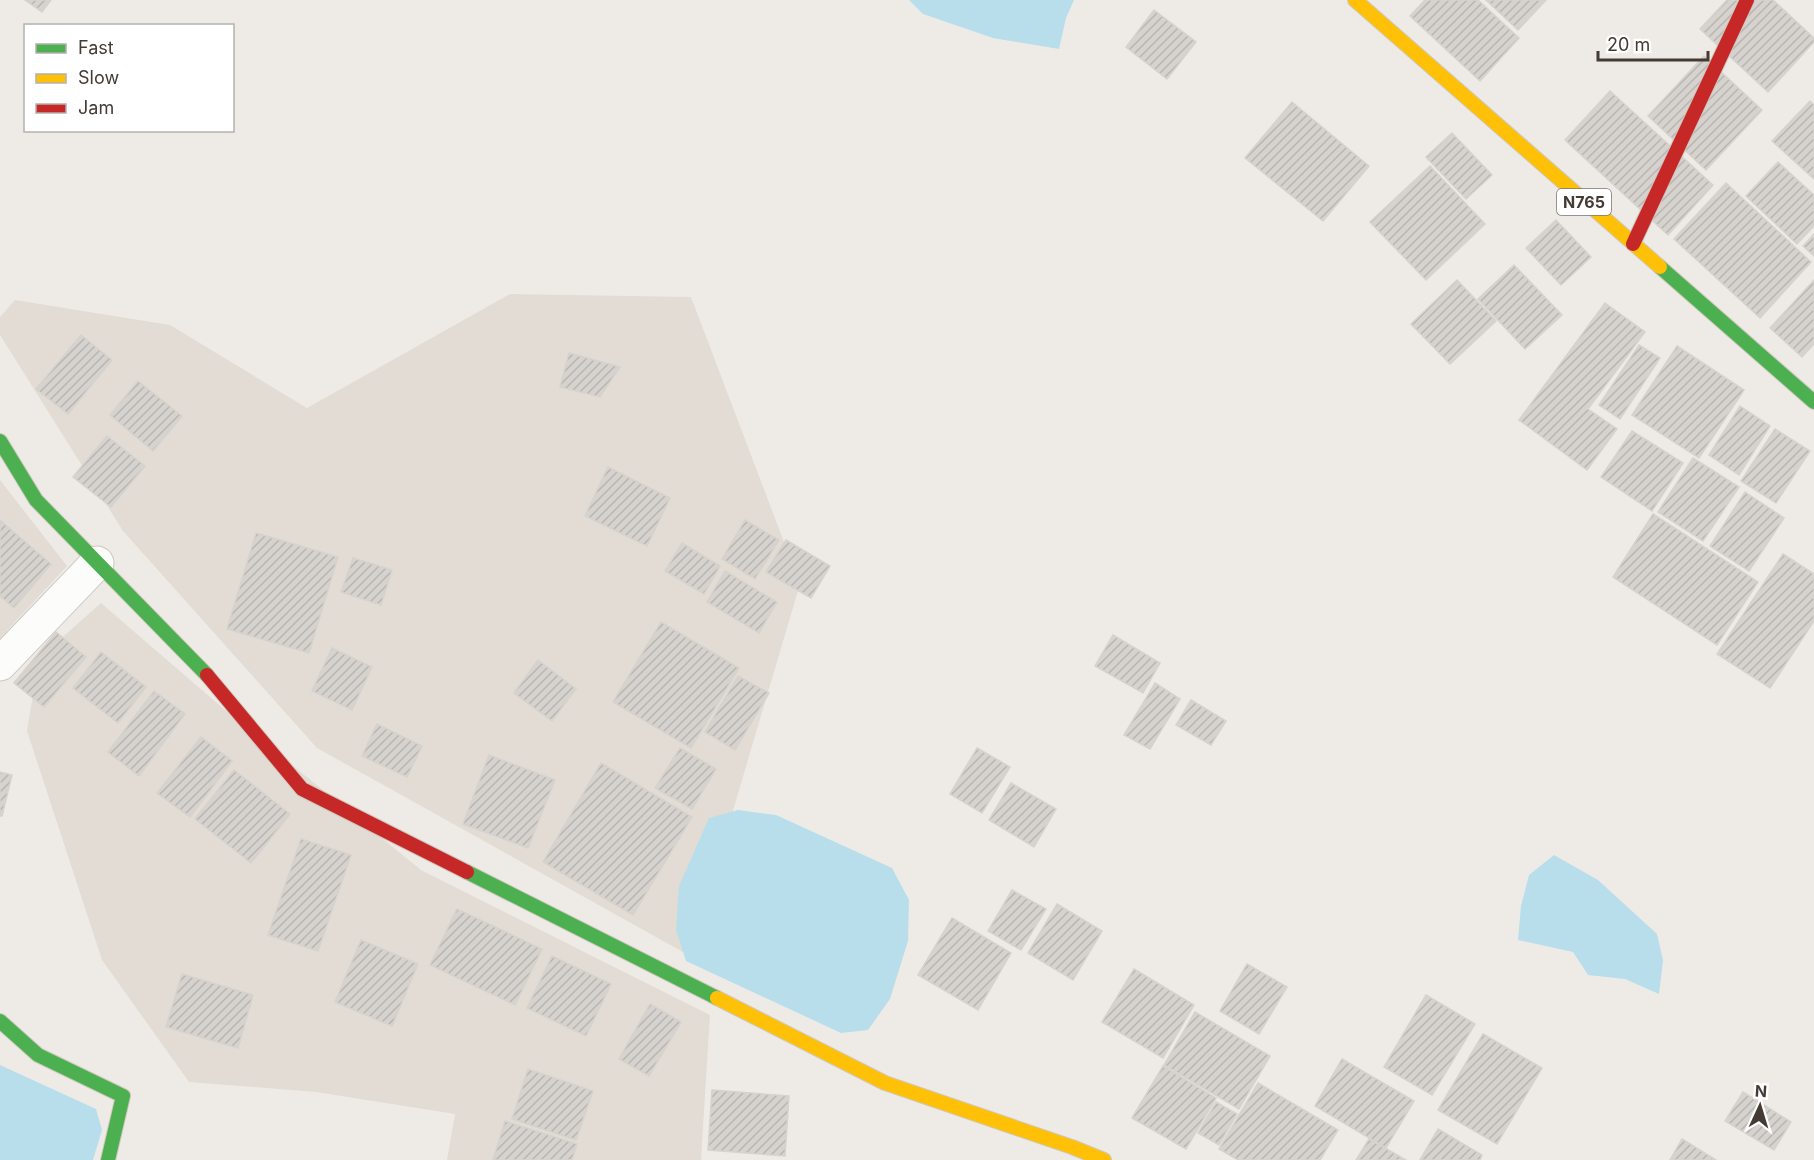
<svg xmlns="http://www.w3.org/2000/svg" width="1814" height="1160" font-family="Inter,sans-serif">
<defs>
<pattern id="building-hatch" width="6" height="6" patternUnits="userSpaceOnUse" patternTransform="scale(1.5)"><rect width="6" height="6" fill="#d6d2ce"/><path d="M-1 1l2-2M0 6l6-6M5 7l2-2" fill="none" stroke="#b9b5b2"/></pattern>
</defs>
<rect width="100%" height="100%" fill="#eeebe7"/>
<g fill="#e2dcd4">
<path d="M510,294L691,297L800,584L690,956L317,748L123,531L0,335V317L15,300L170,325L307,408Z"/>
<path d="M0,480L67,566L0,638Z"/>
<path d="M101,603L232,716L421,870L710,1015L701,1160H447L455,1114L316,1092L189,1082L102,960L27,731L39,658Z"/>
</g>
<g fill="#b8deeb">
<path d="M909,0H1074L1066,18L1059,49L993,38L923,14Z"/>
<path d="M738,810L776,815L892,868L909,900L908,941L890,999L868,1030L841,1033L686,961L676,930L679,886L709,818Z"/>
<path d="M1554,855L1598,880L1657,934L1663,960L1659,994L1625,979L1588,975L1573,952L1518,940L1521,906L1529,875Z"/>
<path d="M0,1065L96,1109L102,1130L93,1160H0Z"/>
</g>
<g fill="url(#building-hatch)" stroke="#d6d2cd" stroke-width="1.5">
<path d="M25,0H51L42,12Z"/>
<path d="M1425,0H1478L1519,38L1480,81L1410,16Z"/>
<path d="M1486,0H1546L1518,30Z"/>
<path d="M1727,0H1773L1814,38V42L1768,92L1700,29Z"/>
<path d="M1154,10L1196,42L1167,79L1126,47Z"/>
<path d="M1704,56L1762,110L1706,170L1648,116Z"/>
<path d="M1610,91L1713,185L1668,235L1565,140Z"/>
<path d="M1810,101L1814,105V179L1772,141Z"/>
<path d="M1292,102L1369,166L1323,221L1245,158Z"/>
<path d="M1452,133L1492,175L1466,199L1426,157Z"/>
<path d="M1778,162L1814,195V226L1797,244L1746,196Z"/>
<path d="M1430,166L1485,224L1426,280L1370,222Z"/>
<path d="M1726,183L1811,262L1760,318L1674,239Z"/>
<path d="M1556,220L1591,257L1561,285L1526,248Z"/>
<path d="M1814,234V256L1803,246Z"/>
<path d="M1514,265L1562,315L1525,349L1478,299Z"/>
<path d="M1457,280L1496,321L1450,364L1411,324Z"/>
<path d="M1814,280V344L1802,357L1770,328Z"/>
<path d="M1605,303L1645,332L1588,409L1617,429L1587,470L1519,420Z"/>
<path d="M81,335L112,360L68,414L36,389Z"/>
<path d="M1639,345L1660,358L1620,419L1599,405Z"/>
<path d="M1677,346L1744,390L1699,458L1632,415Z"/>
<path d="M569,353L620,367L600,397L560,387Z"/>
<path d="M138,381L182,416L153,451L110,415Z"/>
<path d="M1740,406L1770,426L1739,475L1709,455Z"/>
<path d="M1775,429L1810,451L1776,503L1741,481Z"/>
<path d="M1632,431L1683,463L1652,511L1601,477Z"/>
<path d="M107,436L145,466L111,507L73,477Z"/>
<path d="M1693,458L1739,487L1703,541L1658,512Z"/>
<path d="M608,467L670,498L647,546L585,516Z"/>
<path d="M1745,492L1784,518L1749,571L1710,546Z"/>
<path d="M1653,514L1758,582L1717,645L1613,577Z"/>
<path d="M0,520L51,564L14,608L0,596Z"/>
<path d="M745,520L779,540L755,579L722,559Z"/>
<path d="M256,533L338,557L309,653L227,629Z"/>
<path d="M786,540L830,566L811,598L766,572Z"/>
<path d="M682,543L720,566L704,594L665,571Z"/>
<path d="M1783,554L1814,574V621L1770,688L1717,654Z"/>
<path d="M353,558L392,570L381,605L341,592Z"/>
<path d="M725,571L777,602L759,633L707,602Z"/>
<path d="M661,622L739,668L691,748L613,702Z"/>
<path d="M56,632L86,657L44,707L14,683Z"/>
<path d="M1113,635L1160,663L1143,693L1095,666Z"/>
<path d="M332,648L372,667L352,710L312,691Z"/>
<path d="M101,652L146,687L118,723L73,688Z"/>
<path d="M538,660L576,689L552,721L514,693Z"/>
<path d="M738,676L769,693L735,750L705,732Z"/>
<path d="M1155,683L1180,699L1150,749L1124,735Z"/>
<path d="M154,691L185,714L139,776L108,752Z"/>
<path d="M1191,700L1226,721L1211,745L1176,725Z"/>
<path d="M377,724L422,746L407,777L362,756Z"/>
<path d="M201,737L232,761L190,817L157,793Z"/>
<path d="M680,748L716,769L692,809L655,788Z"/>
<path d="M977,748L1010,767L982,813L950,794Z"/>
<path d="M489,755L555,780L528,848L463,824Z"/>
<path d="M601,763L692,817L633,915L543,862Z"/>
<path d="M234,770L290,814L251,863L195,819Z"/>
<path d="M0,772L12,775L2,816H0Z"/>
<path d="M1011,783L1056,809L1034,847L989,820Z"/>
<path d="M301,839L351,855L318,951L268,935Z"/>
<path d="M1012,890L1046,909L1021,950L988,931Z"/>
<path d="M1057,904L1102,931L1073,980L1028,953Z"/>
<path d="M457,909L542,949L515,1005L430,965Z"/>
<path d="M952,918L1011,953L978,1010L918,975Z"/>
<path d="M361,940L418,964L392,1026L335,1002Z"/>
<path d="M552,956L611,984L586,1036L527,1008Z"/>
<path d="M1247,964L1287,987L1259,1034L1220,1011Z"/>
<path d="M1134,969L1194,1005L1163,1058L1102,1022Z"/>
<path d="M182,974L253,995L238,1048L166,1027Z"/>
<path d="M1426,995L1475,1024L1432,1095L1384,1067Z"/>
<path d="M650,1004L681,1022L649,1076L619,1059Z"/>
<path d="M1195,1012L1270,1056L1239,1109L1164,1065Z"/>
<path d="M1483,1034L1542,1068L1497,1144L1438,1110Z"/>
<path d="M1342,1059L1414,1101L1386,1148L1315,1106Z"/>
<path d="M1163,1066L1216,1098L1186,1149L1132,1118Z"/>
<path d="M528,1069L593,1091L576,1140L512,1119Z"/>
<path d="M1258,1083L1338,1130L1320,1160H1238L1219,1149Z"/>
<path d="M712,1090L789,1096L785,1156L708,1150Z"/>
<path d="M1743,1092L1791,1122L1774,1150L1725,1121Z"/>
<path d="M1216,1102L1237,1114L1219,1145L1198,1133Z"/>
<path d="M505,1121L577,1144L572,1160H493Z"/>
<path d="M1438,1129L1482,1155L1480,1160H1420Z"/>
<path d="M1369,1139L1406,1160H1356Z"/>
<path d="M1682,1139L1716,1160H1670Z"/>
</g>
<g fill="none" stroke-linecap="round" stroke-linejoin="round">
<g stroke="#cac7c3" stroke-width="35">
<path id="street" d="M0,664L97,563"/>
</g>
<g stroke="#cfc8bf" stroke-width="16">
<g id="fast">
<path d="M1660,267L1814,402"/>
<path d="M0,441L36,500L207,675"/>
<path d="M467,872L717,998"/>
<path d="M0,1021L38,1055L123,1096L108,1160"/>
</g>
</g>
<g stroke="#cfc8bf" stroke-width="16">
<g id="slow">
<path d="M1355,0L1660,267"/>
<path d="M717,998L885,1083L1072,1147L1104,1160"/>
</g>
</g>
<g stroke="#cfc8bf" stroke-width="16">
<g id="jam">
<path d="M1633,244L1747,0"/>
<path d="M207,675L302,789L467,872"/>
</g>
</g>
<use href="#street" stroke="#fcfcfb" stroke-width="33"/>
<use href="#fast" stroke="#4caf50" stroke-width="14"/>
<use href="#slow" stroke="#ffc107" stroke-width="14"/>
<use href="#jam" stroke="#c62828" stroke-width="14"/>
</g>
<g text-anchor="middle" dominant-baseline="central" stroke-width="4.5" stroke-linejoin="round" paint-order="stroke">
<rect fill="#fff" stroke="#7b7671" stroke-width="1.5" x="1557" y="189" width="54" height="26" rx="4.5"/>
<g font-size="16" font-weight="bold" fill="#433b34">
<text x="1584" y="202">N765</text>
</g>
</g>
<rect x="24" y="24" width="210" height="108" fill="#ffffff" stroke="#b4b1ae" stroke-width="1.5"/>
<rect x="36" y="44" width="30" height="9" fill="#4caf50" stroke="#b4b1ae" stroke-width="1.5"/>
<text x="78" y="54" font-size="18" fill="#433b34">Fast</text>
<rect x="36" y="74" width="30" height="9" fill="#ffc107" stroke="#b4b1ae" stroke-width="1.5"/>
<text x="78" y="84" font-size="18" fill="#433b34">Slow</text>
<rect x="36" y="104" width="30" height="9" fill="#c62828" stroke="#b4b1ae" stroke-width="1.5"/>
<text x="78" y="114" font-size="18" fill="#433b34">Jam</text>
<g transform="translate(1760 1106) rotate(4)" stroke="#ffffff" stroke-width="4.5" paint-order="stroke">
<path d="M0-4.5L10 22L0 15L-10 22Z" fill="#433b34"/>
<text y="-9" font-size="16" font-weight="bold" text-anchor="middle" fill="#433b34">N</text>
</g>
<path d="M1598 51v9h110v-9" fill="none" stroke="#433b34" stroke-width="3"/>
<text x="1607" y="51" font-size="18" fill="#433b34" stroke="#ffffff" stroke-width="4.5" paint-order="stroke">20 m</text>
</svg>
